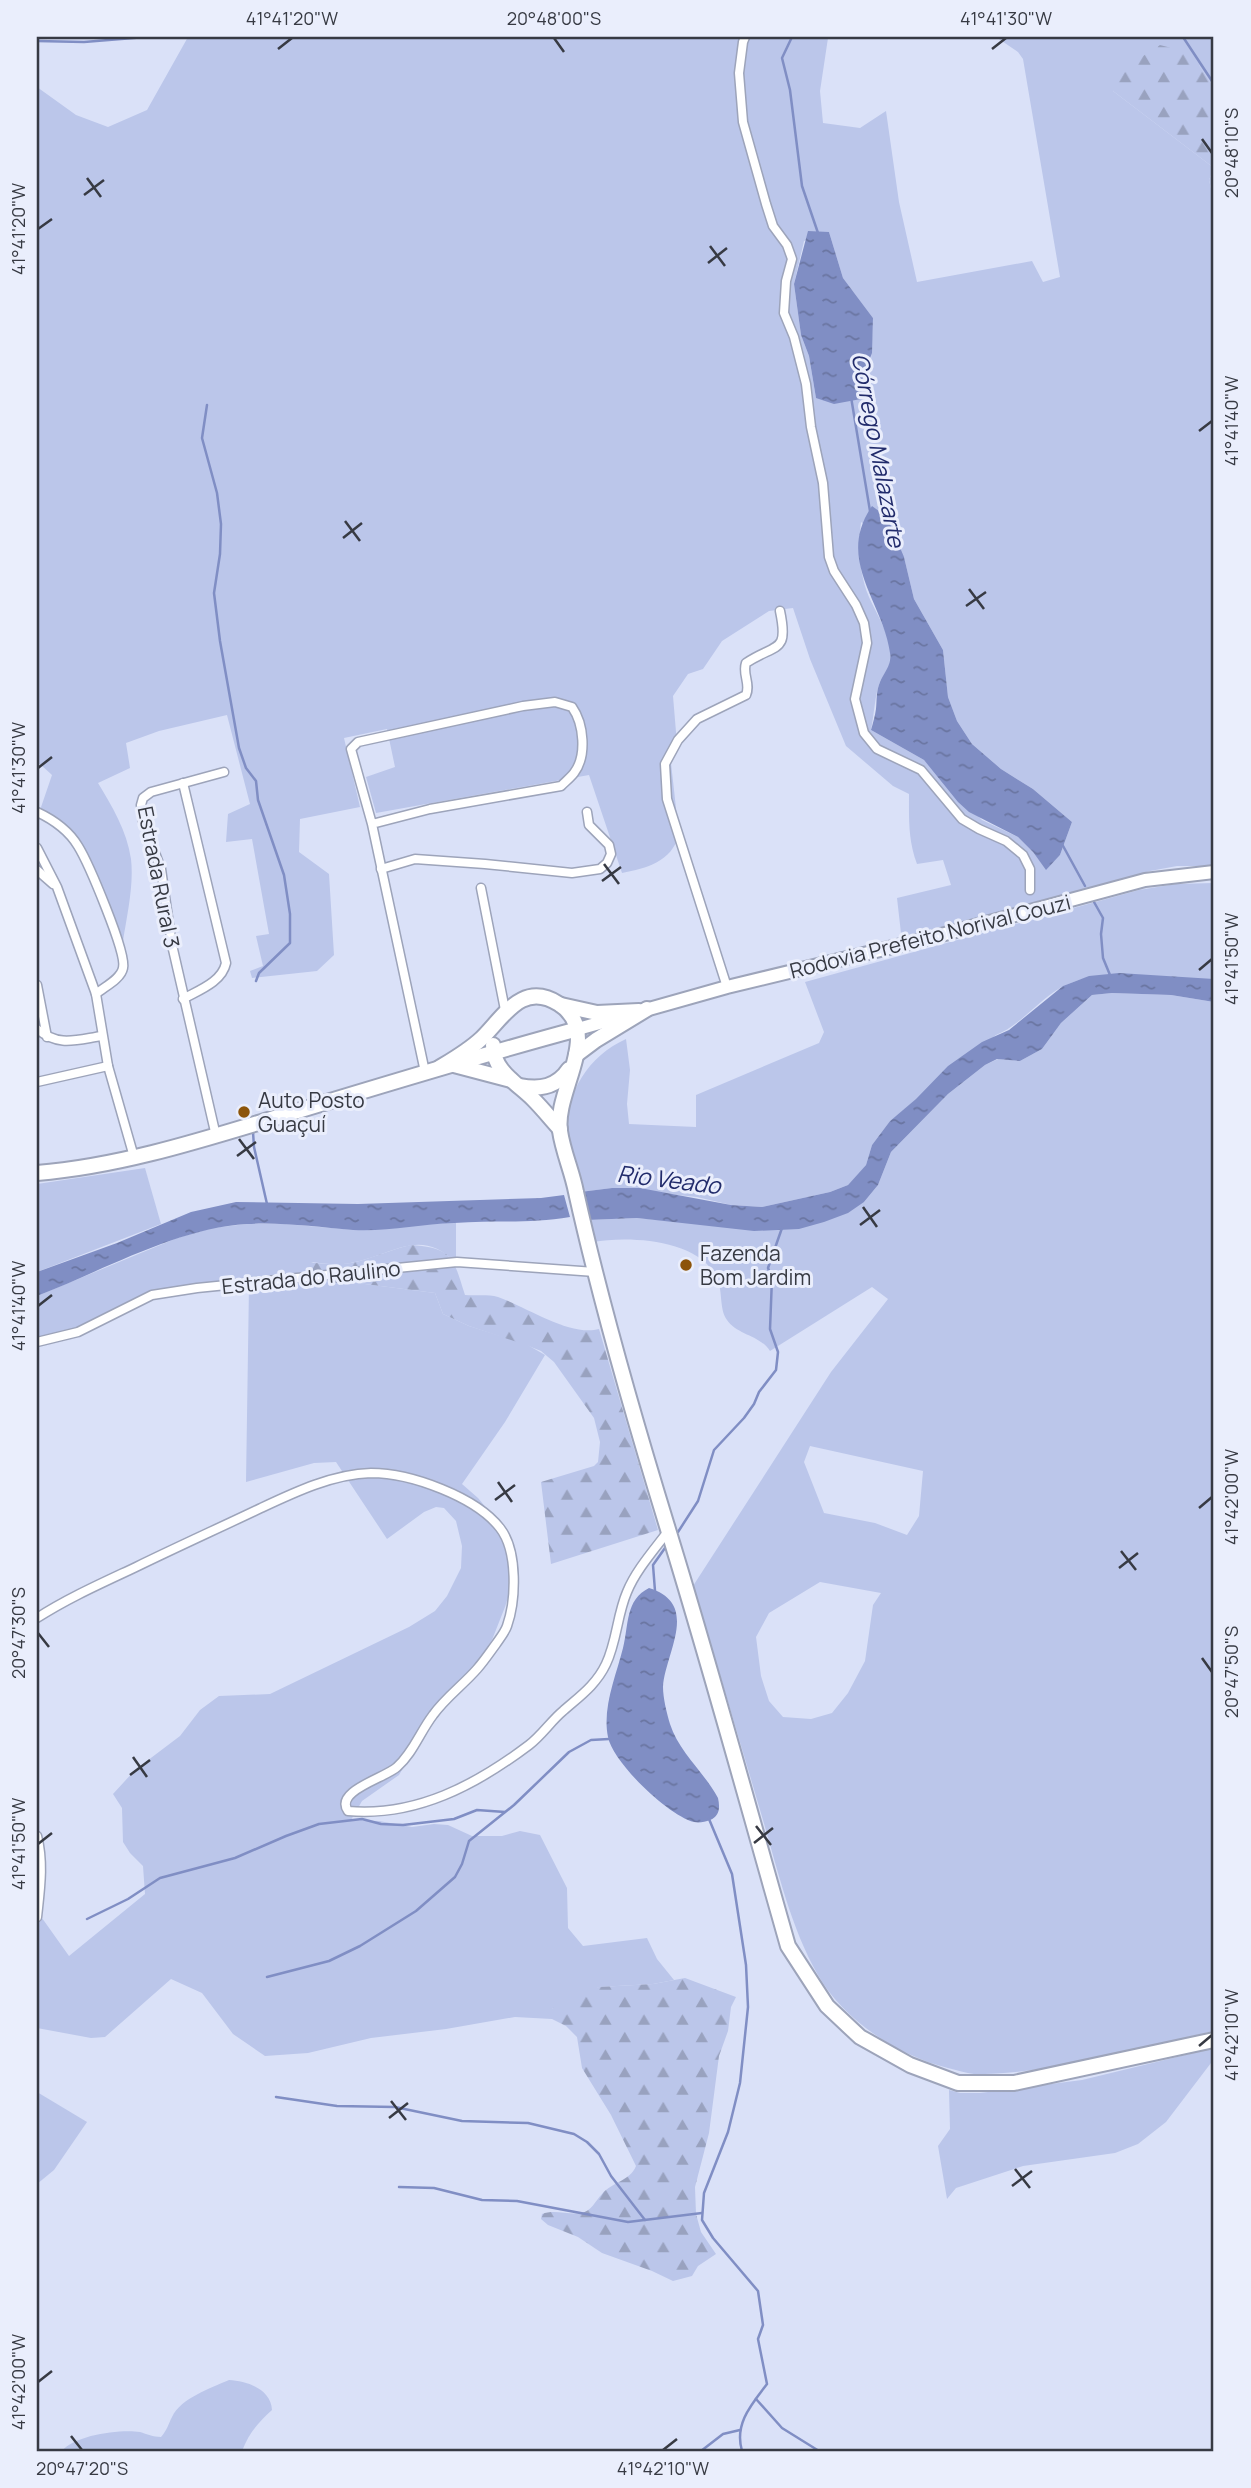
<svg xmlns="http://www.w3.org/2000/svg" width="1251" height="2488" font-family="Manrope,sans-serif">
<defs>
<pattern id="forest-firs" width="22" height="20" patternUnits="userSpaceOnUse" patternTransform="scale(1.75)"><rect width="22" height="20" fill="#bbc6ea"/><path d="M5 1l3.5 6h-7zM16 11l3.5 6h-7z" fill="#99a2bf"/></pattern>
<pattern id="water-ripples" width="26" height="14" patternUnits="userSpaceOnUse" patternTransform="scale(1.75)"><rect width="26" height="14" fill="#808ec4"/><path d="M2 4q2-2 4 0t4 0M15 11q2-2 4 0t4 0" fill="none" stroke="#6a75a1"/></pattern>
</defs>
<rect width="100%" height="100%" fill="#dae1f8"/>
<g fill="#bbc6ea" fill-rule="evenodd">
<path d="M188,37H852V39L828,38L820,91L823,123L860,128L886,111L899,202L917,282L1032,261L1043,282L1060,277L1023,59L1018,52L996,37H1214V88L1199,65L1113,91L1214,168L1209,180L1214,201V866H1177L1150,871L902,942L897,898L951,885L943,860L917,864C908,840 909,819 909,794L893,786L846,746L810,659L793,608L769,611L722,641L703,669L688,674L673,696L677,744L670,754L679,835C671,862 647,868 622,873L589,775L376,813L366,777L395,767L387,729L344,738L360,807L300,819L299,852L329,874L334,955L317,971L252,978L250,971L263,966L256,936L269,934L252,839L226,842L228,814L250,804L227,715L159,731L126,743L130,768L98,783C112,806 127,831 131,859C134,885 127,915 123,941L102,904L85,860L72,842L38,816L52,775L40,764H37V87L76,115L108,127L147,110ZM829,232L843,278L873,318L871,362L861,388L816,398L809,356L801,335L794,284L804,241ZM861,522L904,557L914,599L943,650L948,697L957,721L972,744L1001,769L1033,789L1072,822L1060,855L1046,869L1033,852L1018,837L982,820L924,760L871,730C874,716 875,693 880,682C884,673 890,668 890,658C892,637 877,615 869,597C859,573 858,548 861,522Z"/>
<path d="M1214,883V979C1164,982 1114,963 1066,985C1040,997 1023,1024 996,1035L890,1121L872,1145L866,1165L859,1174L848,1185L830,1192L762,1207L731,1205L697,1197L612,1188L580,1192C576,1177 569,1161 567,1145C562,1100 584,1058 626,1039L630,1070L627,1104L629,1124L696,1127V1095L819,1043L824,1032L805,982L1139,890L1176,884Z"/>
<path d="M1112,993L1171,995L1214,1002V2031C1136,2048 1056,2074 974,2074C966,2073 957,2070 948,2068C899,2056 844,2021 818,1975C791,1928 778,1871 763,1820C740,1742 717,1664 693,1586L831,1372L888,1299L872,1287L770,1351C760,1335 737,1335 727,1320C719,1309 723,1291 717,1278C699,1239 629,1236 593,1242L587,1220L637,1218L692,1223L864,1202L878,1185L891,1152L948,1094L985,1065L998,1059L1020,1061L1042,1049L1061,1023L1092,995ZM810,1446L923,1471L919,1516L907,1535L875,1523L824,1513L804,1462ZM820,1582L881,1593L873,1605L865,1661L848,1693L832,1713L811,1719L783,1717L769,1701L761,1676L756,1637L769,1613Z"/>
<path d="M145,1168L161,1224L37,1272V1184Z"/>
<path d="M456,1222V1263C421,1227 394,1254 355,1262C340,1266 326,1264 311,1262L357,1283L435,1293L443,1314L469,1326L526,1344L545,1355L505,1422L462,1484L478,1498L493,1516L503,1534L515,1575L505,1607L488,1650L421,1737L399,1775L362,1801L351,1820L379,1821L412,1827L434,1824L448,1825L472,1836H502L520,1831L540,1835L567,1888L568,1928L583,1946L647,1938L657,1959L674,1980L653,1984L599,1987L552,2009V2019L515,2017L446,2029L371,2038L308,2053L265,2056L233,2034L202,1993L171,1979L105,2037L91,2038L37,2028V1911L69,1956L145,1894L143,1866L130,1853L123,1842L122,1808L113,1794L135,1770L180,1736L200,1710L219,1696L270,1694L409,1627L435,1611L447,1596L461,1568L462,1546L456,1521L444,1508L436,1507L424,1512L387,1539L336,1462L314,1463L246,1482L249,1285L165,1291L66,1332L37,1339V1296L177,1238L212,1228L247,1224H285L355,1230Z"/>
<path d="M1214,2048V2059L1166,2122L1138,2144L1115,2153L1023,2166L956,2188L947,2199L938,2146L950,2129L949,2090L960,2093H980L1082,2080Z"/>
<path d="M37,2092L87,2122L54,2170L37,2184Z"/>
<path d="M229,2380C247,2381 271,2389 272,2410C258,2423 249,2433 242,2451H62C75,2435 120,2429 140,2432C147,2434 153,2437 161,2437C167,2430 168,2425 172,2417C181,2398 211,2388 229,2380Z"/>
</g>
<g fill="url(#forest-firs)">
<path d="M1160,45L1183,51L1199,65L1214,88V201L1209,180L1214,168L1113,91L1129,65Z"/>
<path d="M411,1245C454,1248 453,1258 465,1295C475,1296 488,1294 498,1297C525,1306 570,1337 599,1329L658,1530L551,1564L541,1482L594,1466L598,1462L600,1442L594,1418L554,1362L541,1351L526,1345L469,1326L443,1314L435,1293L357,1283H281L287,1267L294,1262C314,1262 332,1266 351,1263C372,1259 391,1249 411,1245Z"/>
<path d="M685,1978L736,1997L731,2007L728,2031L719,2056L709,2133L695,2187L696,2214L701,2232L716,2254L698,2266L692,2276L673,2281L652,2271L602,2253L578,2237L548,2225L541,2219L542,2214C554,2209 568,2215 581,2213C592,2211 595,2201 602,2194C612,2182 630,2181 636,2166L611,2115L582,2068L577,2037L566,2026L552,2019V2009L572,1993L599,1987L653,1984Z"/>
</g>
<g fill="url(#water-ripples)">
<path d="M808,231L829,232L843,278L873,318L872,353L862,380L861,399L834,404L816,398L809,356L801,335L794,284Z"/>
<path d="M872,506L887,517L904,557L914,599L943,650L948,697L957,721L972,744L1001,769L1033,789L1072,822L1060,855L1046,870L1033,852L1018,837L969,812L958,802L924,760L871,730C873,723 875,716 876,709C877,700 876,691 880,682C884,672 892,665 890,653C883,601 835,560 872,506Z"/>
<path d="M1119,973L1214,979V1002L1171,995L1112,993L1092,995L1061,1023L1042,1049L1020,1061L997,1059L985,1065L948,1094L891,1152L878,1185L864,1202L848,1213L824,1222L799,1229L754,1231L637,1218L587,1220L580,1192L612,1188H640L731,1205L762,1207L830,1192L848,1185L858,1174L866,1165L872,1145L890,1121L916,1099L948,1066L982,1042L1009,1030L1063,986L1089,976Z"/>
<path d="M564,1195L570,1217C530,1224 494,1220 454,1223C421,1224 386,1232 353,1230C318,1227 282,1222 247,1224C177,1228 102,1271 37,1296V1272L117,1243L191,1212L236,1202L358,1204L541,1198Z"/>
<path d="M649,1588C701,1604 665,1653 663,1687C663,1698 667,1714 670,1724C679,1752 704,1772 718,1798C720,1807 720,1816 710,1820C705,1822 699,1823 694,1822C669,1816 613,1763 608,1737C602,1708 616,1676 623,1648C629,1625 625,1600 649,1588Z"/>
</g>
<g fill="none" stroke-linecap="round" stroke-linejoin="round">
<g stroke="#808ec4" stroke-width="2.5">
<path d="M792,37L782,58L790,90L802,186L818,233"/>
<path d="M1183,37L1214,84"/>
<path d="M37,41L84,42L146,37"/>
<path d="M851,397L870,511"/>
<path d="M207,405L202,438L217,493L221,524L220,554L214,593L220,641L239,748L246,768L256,781L258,800L284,875L290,914V943L259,973L256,981"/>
<path d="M1062,844L1085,886"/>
<path d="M1094,902L1103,918L1101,934L1103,958L1110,975"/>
<path d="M253,1132L254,1147L267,1204"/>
<path d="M678,1532L698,1501L714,1450L744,1418L754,1404L759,1392L776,1370L778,1352L770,1329L772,1278L768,1268L782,1228"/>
<path d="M655,1591L653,1565L665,1548"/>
<path d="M709,1819L732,1874L746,1965L748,2007L740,2083L728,2132L704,2193L702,2220L713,2238L758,2291L763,2325L758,2339L767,2384C751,2405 734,2424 742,2451"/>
<path d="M87,1919L128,1899L160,1878L235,1858L286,1836L319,1824L362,1819L381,1824L403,1825L454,1819L477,1810L505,1812"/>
<path d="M267,1977L329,1961L360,1946L416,1911L455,1877L462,1864L469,1841L514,1805L569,1752L591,1740L609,1739"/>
<path d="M276,2097L337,2106L395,2107L462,2121L528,2123L574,2134L587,2142L599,2154L611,2176L645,2220"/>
<path d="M399,2187L434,2188L482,2200L517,2201L628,2222L702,2213"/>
<path d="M756,2399L782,2428L819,2451"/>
<path d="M701,2451L723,2434L740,2430"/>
</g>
<g stroke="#9da4ba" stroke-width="11">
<g id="street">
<path d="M745,37L743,42L739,73L743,122L766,204L773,226L787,245L792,259L786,281L784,313L794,337L806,384L811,427L823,483L829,557L834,571L856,605L864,623L867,643L855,699L864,733L877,749L921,770L962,819L979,829L1006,841L1023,855L1030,869V890"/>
<path d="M183,783L226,963C222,982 199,990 183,999"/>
<path d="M37,812C52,819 69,831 78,846C88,862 127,953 123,968C121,979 104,987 96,994"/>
<path d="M372,824L430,809L561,786C565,782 570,778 574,773C587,756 584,724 572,707L555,702L523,706L358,742L351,749L372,824L425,1072"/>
<path d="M37,848L57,887L96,994L108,1066L134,1157"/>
<path d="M381,869L415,859L485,864L572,873L600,869L607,863L611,854L609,845L589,825L587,812"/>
<path d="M37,870L53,884"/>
<path d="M481,888L505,1010"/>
<path d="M37,985L47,1037"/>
<path d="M727,987L667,799L665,764L678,740L697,719L746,695C751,684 742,674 746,663C776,643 789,654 780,611"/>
<path d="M37,1029C59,1047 75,1040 102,1036"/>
<path d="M37,1082L108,1066"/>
<path d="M216,1136L172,945L161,869L143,821L141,805L143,798L151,792L224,772"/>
<path d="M37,1342L78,1332L152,1295L197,1288L457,1262L595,1272"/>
<path d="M37,1618C68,1598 102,1583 136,1567C177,1547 219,1528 261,1508C295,1492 333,1474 371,1473C411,1473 476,1497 500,1528C518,1551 516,1600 507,1626C505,1632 500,1638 496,1644C490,1652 484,1661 477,1669C463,1685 445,1698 433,1715C420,1732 413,1753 397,1767C385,1778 334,1791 348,1811C416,1817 476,1785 529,1745C542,1735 551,1721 563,1711C580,1696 596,1685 606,1664C617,1641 617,1615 627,1592C636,1570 654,1550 669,1530"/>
<path d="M37,1836C44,1863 40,1889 37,1917"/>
</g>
</g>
<g stroke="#9da4ba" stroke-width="16">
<path id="primary" d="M578,1029L727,987L930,938L1145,880L1214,872"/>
</g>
<g stroke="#9da4ba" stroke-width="18">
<g id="highway">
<path d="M561,1005L597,1013L639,1011"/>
<path d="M493,1045C493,1071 517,1083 533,1099C542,1108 551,1119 560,1129"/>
<path d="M576,1055L596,1040L647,1009"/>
<path d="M454,1065L511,1080"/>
<path d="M439,1068C454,1059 468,1051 481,1039C503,1018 522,980 559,1004C604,1033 554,1091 560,1131C563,1152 572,1171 576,1192C601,1304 633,1415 667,1526C710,1665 748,1806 788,1946L827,2006L860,2037L910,2065L958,2083H1014L1214,2040"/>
<path d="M520,1086C540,1090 557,1087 569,1069"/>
<path d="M37,1173C123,1166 208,1138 291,1113C386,1084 481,1055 578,1029"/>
</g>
</g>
<use href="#street" stroke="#fff" stroke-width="8"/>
<use href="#primary" stroke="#fff" stroke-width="12"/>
<use href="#highway" stroke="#fff" stroke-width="14"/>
</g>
<path fill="none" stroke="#373a43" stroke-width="2.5" d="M554,38L564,52M278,49L292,38M992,49L1006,38M1202,139L1212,153M87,178L101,197M84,195L104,180M38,229L52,219M710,246L725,266M708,263L727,248M1199,431L1212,421M345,521L360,541M343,538L362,523M969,589L984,609M966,606L986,592M38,768L52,757M604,864L619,884M602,881L621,867M1199,970L1212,959M239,1139L254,1159M237,1156L256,1142M863,1207L877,1227M860,1225L880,1210M38,1306L52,1295M498,1482L512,1502M495,1500L515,1485M1199,1508L1212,1497M1121,1551L1136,1570M1119,1568L1138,1553M38,1633L49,1647M1202,1658L1212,1672M133,1757L147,1777M130,1775L150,1760M756,1826L771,1845M754,1843L773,1828M38,1844L52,1833M1199,2046L1212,2035M391,2101L406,2120M389,2118L408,2103M1015,2169L1030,2188M1012,2186L1032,2171M38,2382L52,2371M71,2436L82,2450M663,2450L677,2439"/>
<g fill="#8c540a" stroke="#eaeefc" stroke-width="2.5">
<circle cx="244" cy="1112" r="7"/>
<circle cx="686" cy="1265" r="7"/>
</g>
<g text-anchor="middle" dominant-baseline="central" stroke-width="6" stroke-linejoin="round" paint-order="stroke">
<g font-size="21" fill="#373a43" stroke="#eaeefc">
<text transform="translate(159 877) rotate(79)">Estrada Rural 3</text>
<text transform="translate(930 936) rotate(-14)">Rodovia Prefeito Norival Couzi</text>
<text transform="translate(311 1277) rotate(-6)">Estrada do Raulino</text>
</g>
<g font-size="21" fill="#373a43" stroke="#eaeefc" text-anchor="start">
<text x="258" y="1100">Auto Posto<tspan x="258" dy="24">Guaçuí</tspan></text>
<text x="700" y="1253">Fazenda<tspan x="700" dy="24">Bom Jardim</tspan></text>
</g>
<g font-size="23" font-style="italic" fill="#212b6b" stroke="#eaeefc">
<text transform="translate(879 450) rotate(79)">Córrego Malazarte</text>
<text transform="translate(669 1179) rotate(7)">Rio Veado</text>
</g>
</g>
<rect width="1251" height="2488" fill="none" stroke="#eaeefc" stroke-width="77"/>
<rect x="38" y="38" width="1174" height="2412" fill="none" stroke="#373a43" stroke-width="2.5"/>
<g font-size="18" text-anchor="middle" fill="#373a43">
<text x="292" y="25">41°41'20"W</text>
<text x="554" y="25">20°48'00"S</text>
<text x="1006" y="25">41°41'30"W</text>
<text transform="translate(1232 153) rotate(-90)" y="6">20°48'10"S</text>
<text transform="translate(19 229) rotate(-90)" y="6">41°41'20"W</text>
<text transform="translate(1232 421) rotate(-90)" y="6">41°41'40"W</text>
<text transform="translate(19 768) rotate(-90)" y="6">41°41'30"W</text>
<text transform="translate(1232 959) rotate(-90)" y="6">41°41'50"W</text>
<text transform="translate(19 1306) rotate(-90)" y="6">41°41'40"W</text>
<text transform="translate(1232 1497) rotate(-90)" y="6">41°42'00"W</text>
<text transform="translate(19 1633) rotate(-90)" y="6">20°47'30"S</text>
<text transform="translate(1232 1672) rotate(-90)" y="6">20°47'50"S</text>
<text transform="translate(19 1844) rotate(-90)" y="6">41°41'50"W</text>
<text transform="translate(1232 2035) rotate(-90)" y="6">41°42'10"W</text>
<text transform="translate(19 2382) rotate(-90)" y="6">41°42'00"W</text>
<text x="82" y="2475">20°47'20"S</text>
<text x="663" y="2475">41°42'10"W</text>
</g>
</svg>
